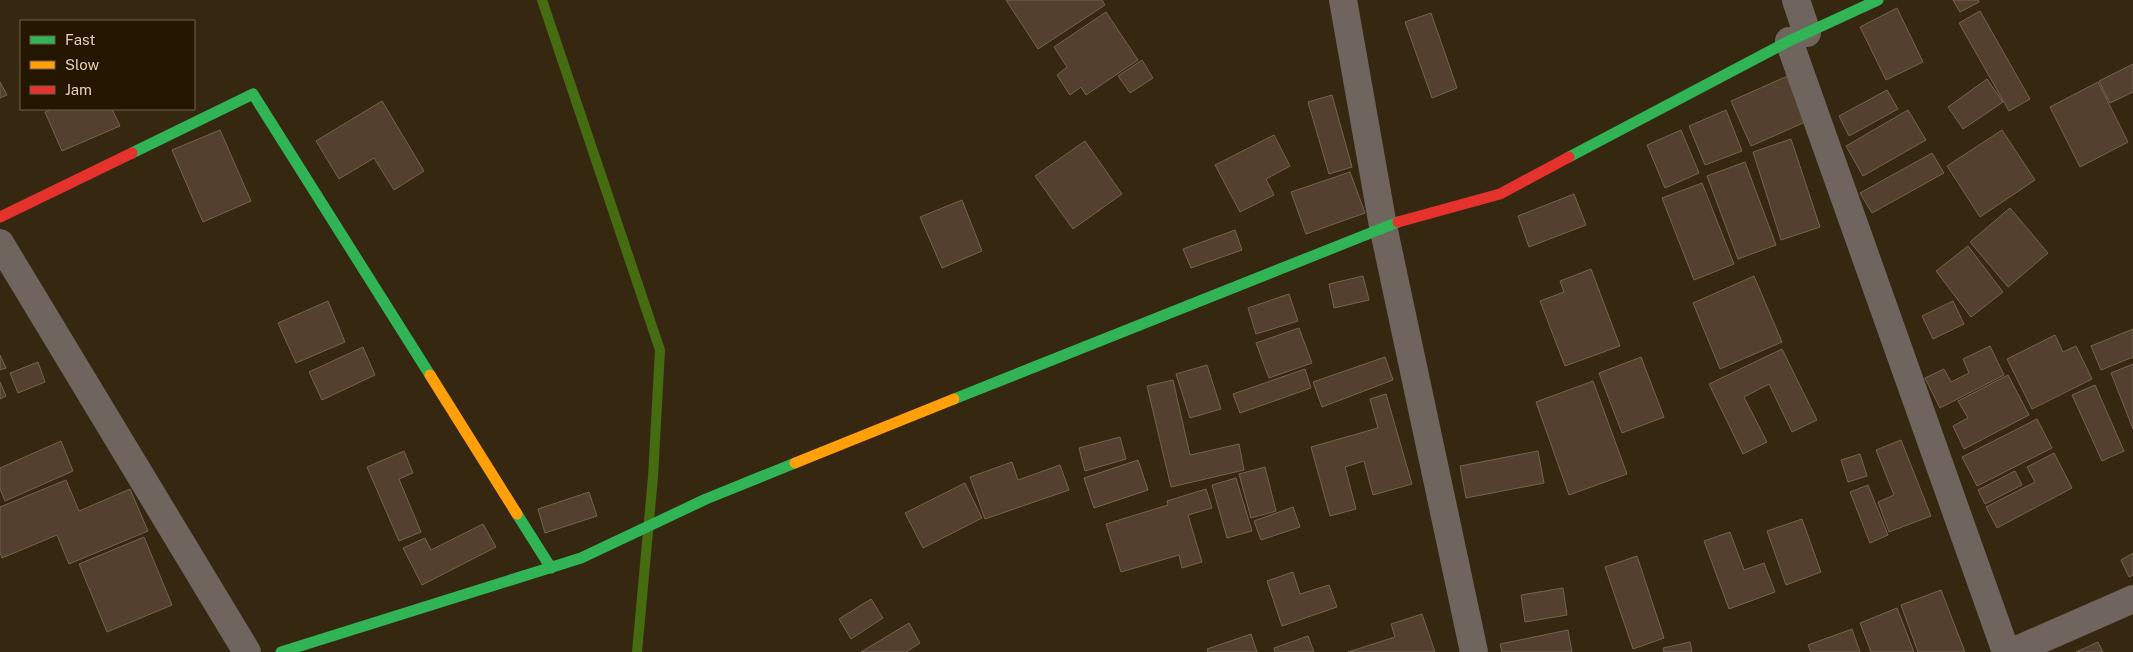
<svg xmlns="http://www.w3.org/2000/svg" width="2133" height="652" font-family="'Public Sans',sans-serif">
<rect width="100%" height="100%" fill="#362810"/>
<g fill="none" stroke-linecap="round" stroke-linejoin="round">
<path stroke="#456c10" stroke-width="10" d="M542,0L660,350L653,477L637,652"/>
</g>
<g fill="#53402e" stroke="#756352">
<path d="M1006,0H1102L1105,5L1038,49Z"/>
<path d="M1953,0H1978L1979,2L1960,12Z"/>
<path d="M1897,8L1923,62L1886,80L1860,27Z"/>
<path d="M1980,11L2030,99L2009,111L1959,23Z"/>
<path d="M1106,12L1138,60L1086,95L1081,87L1070,95L1057,75L1067,67L1054,47Z"/>
<path d="M1431,13L1457,88L1432,98L1405,22Z"/>
<path d="M1142,60L1153,78L1130,93L1118,76Z"/>
<path d="M2133,64V92L2110,103L2099,81Z"/>
<path d="M1790,75L1810,120L1751,146L1731,101Z"/>
<path d="M1987,79L2003,102L1963,129L1948,107Z"/>
<path d="M0,82L7,95L0,98Z"/>
<path d="M2098,82L2128,142L2080,167L2050,107Z"/>
<path d="M1887,90L1898,109L1849,136L1839,116Z"/>
<path d="M1332,95L1352,167L1329,174L1308,102Z"/>
<path d="M382,101L424,171L394,190L374,158L339,179L316,141Z"/>
<path d="M52,109H112L120,126L62,151L45,112Z"/>
<path d="M1726,110L1742,151L1705,165L1689,126Z"/>
<path d="M1908,110L1926,140L1863,176L1846,146Z"/>
<path d="M220,130L251,201L203,222L172,150Z"/>
<path d="M1681,130L1699,173L1665,188L1647,145Z"/>
<path d="M2002,130L2035,180L1980,217L1947,166Z"/>
<path d="M1274,135L1290,166L1266,179L1274,195L1240,212L1215,165Z"/>
<path d="M1791,139L1820,227L1781,240L1753,152Z"/>
<path d="M1085,141L1122,194L1073,229L1035,176Z"/>
<path d="M1932,153L1944,173L1872,213L1860,193Z"/>
<path d="M1745,162L1776,245L1738,259L1707,176Z"/>
<path d="M1350,172L1365,213L1306,234L1291,192Z"/>
<path d="M1702,183L1734,264L1694,280L1662,198Z"/>
<path d="M1574,194L1586,225L1529,247L1518,216Z"/>
<path d="M962,200L982,251L942,268L920,217Z"/>
<path d="M2010,208L2048,253L2008,287L1970,242Z"/>
<path d="M1235,230L1242,250L1191,268L1183,249Z"/>
<path d="M1968,246L2003,292L1971,317L1936,271Z"/>
<path d="M1591,269L1620,346L1565,366L1540,301L1564,292L1560,281Z"/>
<path d="M1363,276L1369,300L1334,308L1329,284Z"/>
<path d="M1754,276L1782,342L1720,369L1693,303Z"/>
<path d="M1289,294L1298,321L1256,334L1248,308Z"/>
<path d="M328,301L345,342L296,363L278,323Z"/>
<path d="M1953,301L1964,324L1933,339L1922,316Z"/>
<path d="M1299,328L1312,363L1269,378L1256,343Z"/>
<path d="M2133,329V357L2101,370L2091,346Z"/>
<path d="M2055,335L2063,352L2076,346L2092,379L2032,409L2007,359Z"/>
<path d="M1990,346L2004,375L1940,408L1925,378L1944,369L1951,382L1969,373L1963,359Z"/>
<path d="M363,347L375,375L322,400L309,372Z"/>
<path d="M1782,349L1817,420L1792,432L1769,384L1744,397L1767,442L1743,454L1709,384Z"/>
<path d="M0,355L6,368L0,370Z"/>
<path d="M1385,357L1393,380L1322,407L1313,382Z"/>
<path d="M1641,357L1664,417L1622,433L1599,373Z"/>
<path d="M38,362L45,382L18,393L10,373Z"/>
<path d="M2133,364V429L2111,373Z"/>
<path d="M1207,365L1221,409L1190,418L1176,374Z"/>
<path d="M1305,369L1311,388L1240,413L1233,394Z"/>
<path d="M2008,375L2029,415L1964,449L1953,426L1968,418L1958,401Z"/>
<path d="M1173,380L1190,455L1239,444L1244,470L1171,487L1147,386Z"/>
<path d="M1593,381L1627,474L1569,495L1536,402Z"/>
<path d="M0,382L6,396L0,399Z"/>
<path d="M2095,385L2124,451L2102,461L2072,395Z"/>
<path d="M1386,394L1412,484L1373,495L1364,461L1345,467L1356,509L1330,516L1311,447L1378,428L1370,399Z"/>
<path d="M2037,419L2052,448L1977,486L1962,457Z"/>
<path d="M1120,437L1126,459L1085,471L1079,448Z"/>
<path d="M1901,440L1931,516L1889,532L1878,502L1894,495L1876,450Z"/>
<path d="M61,441L73,471L5,501L0,489V468Z"/>
<path d="M404,451L413,473L399,479L421,532L399,541L367,467Z"/>
<path d="M1538,451L1544,483L1466,498L1460,466Z"/>
<path d="M2054,453L2072,488L1997,528L1986,507L2035,482L2027,467Z"/>
<path d="M1860,454L1867,476L1848,482L1841,460Z"/>
<path d="M1138,460L1148,490L1094,508L1084,478Z"/>
<path d="M1012,462L1018,480L1060,465L1069,490L985,519L970,477Z"/>
<path d="M1265,467L1276,511L1251,518L1239,474Z"/>
<path d="M2015,471L2022,485L1985,504L1978,490Z"/>
<path d="M1236,478L1252,531L1227,538L1212,485Z"/>
<path d="M66,480L79,511L130,489L148,531L69,564L57,535L2,558L0,553V507Z"/>
<path d="M965,483L982,518L923,548L905,513Z"/>
<path d="M1868,485L1888,535L1870,543L1850,492Z"/>
<path d="M1206,489L1212,508L1188,515L1202,562L1182,568L1179,555L1121,572L1106,524L1168,505L1167,501Z"/>
<path d="M589,492L597,516L545,533L538,509Z"/>
<path d="M1293,507L1300,527L1261,540L1254,521Z"/>
<path d="M1802,519L1821,572L1786,585L1767,531Z"/>
<path d="M483,524L496,547L422,585L403,548L425,538L431,550Z"/>
<path d="M1730,532L1744,570L1764,563L1775,592L1729,609L1704,541Z"/>
<path d="M144,537L172,605L107,632L79,564Z"/>
<path d="M2133,553V575L2129,577L2121,560Z"/>
<path d="M1637,556L1664,638L1633,649L1605,567Z"/>
<path d="M1293,572L1300,594L1329,585L1337,607L1282,626L1267,581Z"/>
<path d="M1563,588L1567,615L1525,622L1521,595Z"/>
<path d="M1941,590L1965,652H1918L1901,605Z"/>
<path d="M871,599L883,618L851,639L839,619Z"/>
<path d="M1897,608L1914,652H1871L1860,623Z"/>
<path d="M1422,614L1435,652H1348L1395,637L1391,624Z"/>
<path d="M909,623L920,643L906,652H861Z"/>
<path d="M1852,629L1860,652H1811L1808,645Z"/>
<path d="M1568,630L1572,652H1502L1500,644Z"/>
<path d="M1251,634L1257,652H1208L1207,649Z"/>
<path d="M1308,636L1314,652H1275L1274,648Z"/>
<path d="M1690,642L1692,652H1664L1663,648Z"/>
<path d="M2098,642L2103,652H2076Z"/>
</g>
<g fill="none" stroke-linecap="round" stroke-linejoin="round">
<g stroke="#70645f" stroke-width="28">
<path d="M1343,0L1383,226L1474,652"/>
<path d="M1796,0L1807,33"/>
<path d="M1789,41L2006,652"/>
<path d="M0,243L247,652"/>
<path d="M2012,652L2133,599"/>
</g>
<g stroke="#30b455" stroke-width="11">
<path d="M132,153L253,94L430,375"/>
<path d="M1569,157L1789,41L1878,0"/>
<path d="M954,399L1398,222"/>
<path d="M517,514L551,568"/>
<path d="M281,652L581,558L706,499L795,463"/>
</g>
<g stroke="#ff9f0a" stroke-width="11">
<path d="M430,375L517,514"/>
<path d="M795,463L954,399"/>
</g>
<g stroke="#e5322d" stroke-width="11">
<path d="M0,217L132,153"/>
<path d="M1398,222L1500,194L1569,157"/>
</g>
</g>
<rect x="20" y="20" width="175" height="90" fill="#251602" stroke="#73614a"/>
<rect x="30" y="36" width="25" height="8" fill="#30b455" stroke="#73614a"/>
<text x="65" y="45" font-size="15" fill="#e7d1b7">Fast</text>
<rect x="30" y="61" width="25" height="8" fill="#ff9f0a" stroke="#73614a"/>
<text x="65" y="70" font-size="15" fill="#e7d1b7">Slow</text>
<rect x="30" y="86" width="25" height="8" fill="#e5322d" stroke="#73614a"/>
<text x="65" y="95" font-size="15" fill="#e7d1b7">Jam</text>
</svg>
